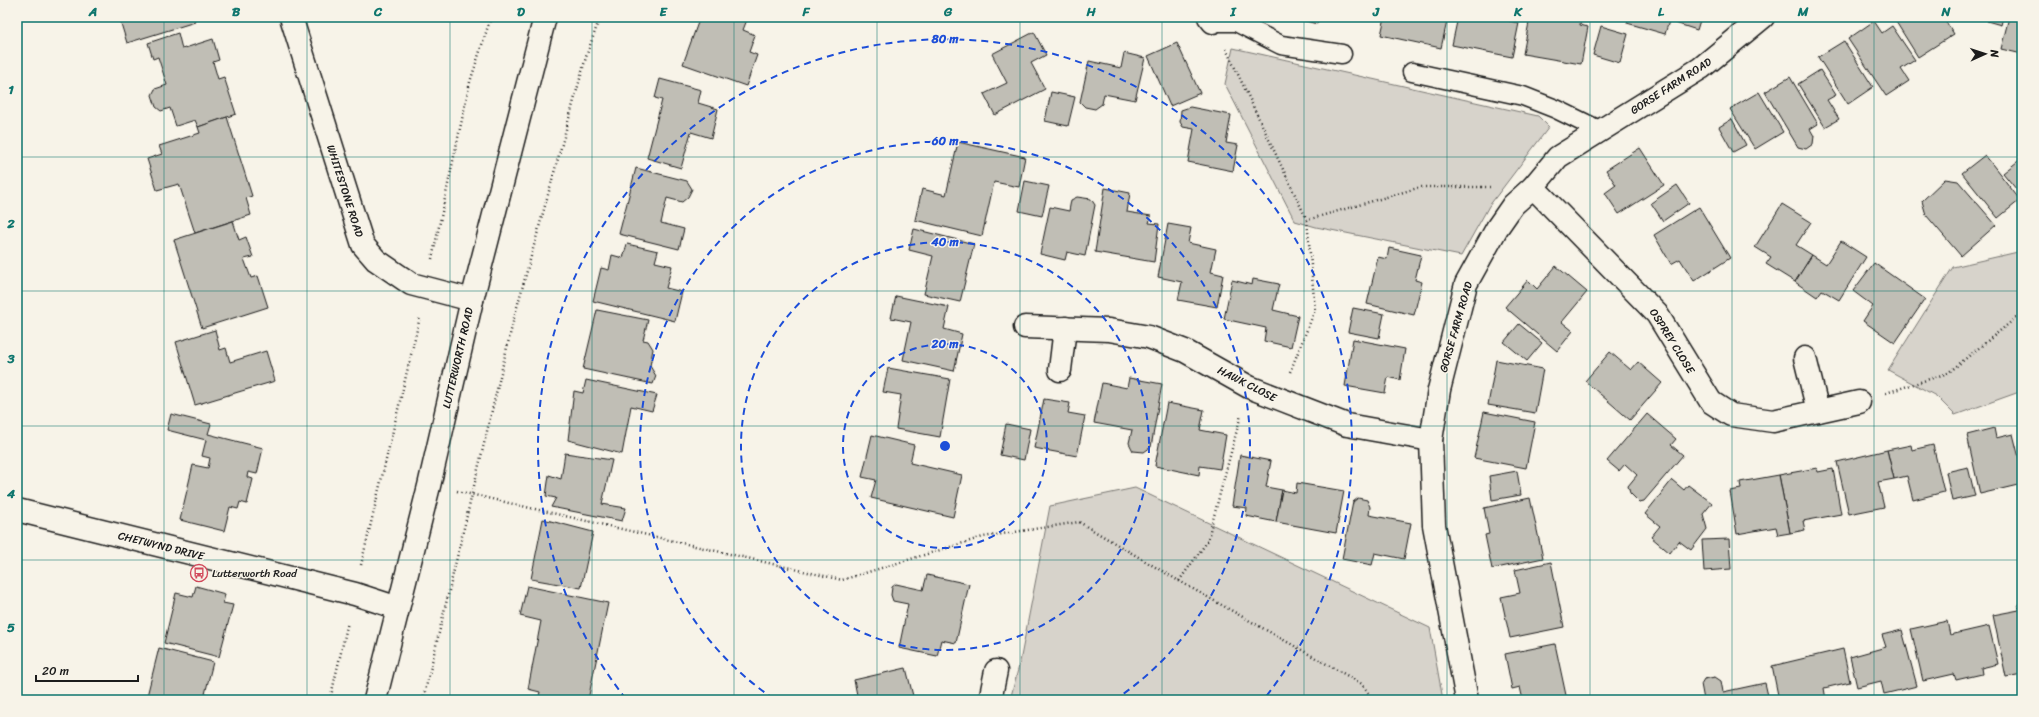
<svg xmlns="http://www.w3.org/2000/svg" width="2039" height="717" font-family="Sriracha,sans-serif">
<rect width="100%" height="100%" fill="#f7f3e8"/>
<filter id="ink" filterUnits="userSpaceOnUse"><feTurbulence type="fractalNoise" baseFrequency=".025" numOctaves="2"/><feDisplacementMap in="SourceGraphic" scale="8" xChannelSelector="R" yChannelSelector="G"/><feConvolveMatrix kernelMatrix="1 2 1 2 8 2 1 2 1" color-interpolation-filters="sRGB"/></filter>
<g filter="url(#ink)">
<g fill="#d7d3cb" stroke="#7a7874">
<path d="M1233,48L1538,116L1549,127L1489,206L1461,256L1316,227L1295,221L1225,84Z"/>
<path d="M2022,251V391L1955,415L1936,396L1888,370L1953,267Z"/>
<path d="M1135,488L1430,628L1443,700H1010L1020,662L1050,506Z"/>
</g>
<g fill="#c0beb5" stroke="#1c1c1c">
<path d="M119,17H194L195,22L127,43Z"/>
<path d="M700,17H748L743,30L755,35L749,52L757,55L746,86L683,64Z"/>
<path d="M1291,17H1320L1317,24Z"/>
<path d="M1385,17H1448L1441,48L1381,35Z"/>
<path d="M1458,17H1509V21L1519,23L1512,57L1452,45Z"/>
<path d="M1530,17H1581L1580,25L1588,27L1581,64L1523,54Z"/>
<path d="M1629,17H1701L1697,30L1669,21L1665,34L1627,23Z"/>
<path d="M1893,17H1943L1954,34L1918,57Z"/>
<path d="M1989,17H2003L2001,25L1987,21Z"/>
<path d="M2009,17H2022V54L2001,49Z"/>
<path d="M1874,21L1882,33L1892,26L1915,60L1901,69L1909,81L1886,96L1848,39Z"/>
<path d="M1601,26L1628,34L1620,63L1593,55Z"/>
<path d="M1034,32L1046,55L1031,63L1045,89L995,115L984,94L1007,83L992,54Z"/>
<path d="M178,33L182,49L213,39L219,60L213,62L218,79L224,77L236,114L198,127L195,120L176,126L170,108L161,111L156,107L152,95L155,89L167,85L158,57L153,59L148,43Z"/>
<path d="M1844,41L1873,87L1848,104L1818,57Z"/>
<path d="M1177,43L1200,93L1170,106L1148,56Z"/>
<path d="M1124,53L1145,58L1135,100L1104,94L1102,104L1095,109L1085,107L1080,102L1089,61L1121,68Z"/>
<path d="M1820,70L1836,95L1827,100L1839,119L1825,127L1798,84Z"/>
<path d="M1790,77L1818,124L1810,129L1814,136L1813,144L1806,149L1798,147L1765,92Z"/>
<path d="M660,79L701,90L698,103L718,109L711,138L691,132L681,168L647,158L662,100L655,98Z"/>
<path d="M1051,92L1075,97L1068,126L1045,121Z"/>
<path d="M1759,92L1783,132L1755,149L1730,109Z"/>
<path d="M1190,107L1231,115L1226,143L1238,145L1233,171L1188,162L1194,129L1183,127L1180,122L1181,110Z"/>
<path d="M227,117L252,196L246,198L251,215L195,233L179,184L157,190L147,159L162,154L159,146L200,133L198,127Z"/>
<path d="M1732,119L1746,145L1733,152L1719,127Z"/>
<path d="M958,142L1025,157L1019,187L994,182L982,236L915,220L922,189L946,195Z"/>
<path d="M1640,148L1664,185L1619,214L1605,193L1616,185L1606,170Z"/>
<path d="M1985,155L2020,200L1998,218L1962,173Z"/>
<path d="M2022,158V194L2021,195L2003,173Z"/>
<path d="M636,168L687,181L692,189L688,197L682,202L667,198L661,223L684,229L679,249L619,234Z"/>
<path d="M1945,179L1958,181L1996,225L1961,256L1926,215L1922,201Z"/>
<path d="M1025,181L1049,186L1042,216L1019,211Z"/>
<path d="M1677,185L1689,203L1663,221L1651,203Z"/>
<path d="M1105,188L1130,193L1127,212L1151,216L1149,223L1159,224L1154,262L1095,252Z"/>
<path d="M1077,197L1091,199L1095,205L1085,256L1067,252L1065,260L1040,254L1050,207L1069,211L1071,200Z"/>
<path d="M1782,204L1811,222L1796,245L1812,255L1795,282L1766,264L1771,257L1755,247Z"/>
<path d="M1699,207L1730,258L1694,281L1680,259L1671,264L1654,235Z"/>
<path d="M233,221L239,240L246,237L253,257L244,259L251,278L258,276L268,307L202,328L174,240Z"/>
<path d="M1168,224L1191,228L1188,243L1216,249L1211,272L1223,275L1217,307L1178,300L1182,282L1158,277Z"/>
<path d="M914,229L974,244L960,302L924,294L933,256L909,250Z"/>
<path d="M1841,241L1866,257L1839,300L1822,290L1817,297L1795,282L1812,255L1826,264Z"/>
<path d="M627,244L658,251L655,262L672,266L666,288L682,292L675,321L593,301L601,268L609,270L612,255L623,258Z"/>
<path d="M1389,248L1421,255L1415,280L1422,282L1414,315L1367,304L1378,257L1387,259Z"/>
<path d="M1874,263L1925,299L1895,343L1863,321L1873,306L1853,291Z"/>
<path d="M1556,266L1587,292L1562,322L1573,331L1557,351L1505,307L1528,280L1537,289Z"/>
<path d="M1253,279L1279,284L1273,310L1298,316L1291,347L1264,341L1266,328L1224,319L1232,280L1252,285Z"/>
<path d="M896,296L949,307L944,329L962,334L954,371L903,360L911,322L891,318Z"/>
<path d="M1353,308L1384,314L1379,338L1348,332Z"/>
<path d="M597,310L648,320L643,340L648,341L653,349L650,366L656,376L653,384L583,369Z"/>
<path d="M1519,324L1542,343L1527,361L1504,342Z"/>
<path d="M215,330L220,350L226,348L230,362L266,351L275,381L195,405L176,342Z"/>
<path d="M1353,339L1405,349L1400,380L1388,377L1385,393L1345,386Z"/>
<path d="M1610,352L1631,370L1638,362L1662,383L1630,420L1585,381Z"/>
<path d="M1496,360L1543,369L1535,413L1488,405Z"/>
<path d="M888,368L950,379L940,437L896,429L901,395L883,392Z"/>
<path d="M1129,378L1162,384L1151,447L1144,452L1133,451L1129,443L1132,430L1094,423L1102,383L1127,388Z"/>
<path d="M586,380L657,395L652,411L631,406L622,454L568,440L574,391L583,393Z"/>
<path d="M1044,399L1070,403L1068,413L1085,416L1077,456L1034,448Z"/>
<path d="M1167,403L1204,410L1200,430L1226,435L1220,469L1200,466L1199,475L1155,466Z"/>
<path d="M1484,412L1535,422L1526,468L1474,458Z"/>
<path d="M171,414L211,424L208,434L263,448L257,474L248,472L247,477L253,479L247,504L240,502L238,509L230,507L224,531L180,520L193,465L208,468L210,458L202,456L206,440L167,430Z"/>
<path d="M1647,414L1676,439L1671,445L1683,455L1644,501L1639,502L1630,493L1628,486L1637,475L1625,464L1619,471L1607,461Z"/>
<path d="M1006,424L1030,429L1024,460L1000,455Z"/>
<path d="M1994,428L1996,438L2013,434L2022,470V484L1980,494L1967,435Z"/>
<path d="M872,435L914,445L910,463L962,475L953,517L871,498L876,480L862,477Z"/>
<path d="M1911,445L1912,450L1933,445L1944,492L1913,500L1907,476L1894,479L1887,450Z"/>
<path d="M1887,450L1894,479L1878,482L1884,507L1849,514L1837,462Z"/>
<path d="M565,453L612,460L602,504L626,508L622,521L551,507L556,498L546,496L549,475L561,479Z"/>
<path d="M1240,455L1271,461L1266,487L1282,490L1276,522L1246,516L1247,508L1232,506Z"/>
<path d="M1968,467L1975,496L1952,501L1946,472Z"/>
<path d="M1817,468L1818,472L1833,469L1841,514L1803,521L1805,530L1790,533L1779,475Z"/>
<path d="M1517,471L1521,495L1492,500L1489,476Z"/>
<path d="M1779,475L1790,533L1778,535L1776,527L1737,534L1730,491L1741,489L1740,482Z"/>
<path d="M1672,480L1684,490L1688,485L1712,503L1703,514L1707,529L1691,550L1679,541L1670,553L1651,537L1660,526L1645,514Z"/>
<path d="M1297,483L1344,491L1336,533L1276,522L1282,490L1296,493Z"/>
<path d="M1358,498L1367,500L1370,507L1369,515L1411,523L1404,559L1375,553L1372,565L1342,559L1353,502Z"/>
<path d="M1530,498L1543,558L1492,569L1485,535L1489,534L1484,508Z"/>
<path d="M543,519L593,532L581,588L531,579Z"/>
<path d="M1729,539L1731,569L1704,571L1702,540Z"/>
<path d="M1551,562L1564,627L1510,638L1501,597L1520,593L1515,570Z"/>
<path d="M927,575L969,584L956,643L941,640L937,656L899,648L908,604L893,601L891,595L892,587L896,584L923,590Z"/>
<path d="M196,586L225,594L223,603L233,605L219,657L164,643L176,593L193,597Z"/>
<path d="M527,586L608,603L588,700H538L540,692L528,689L541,621L520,616Z"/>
<path d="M2022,603V674L2006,677L1993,615L2019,610L2018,604Z"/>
<path d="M1947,621L1950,635L1989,626L1998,664L1981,668L1982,674L1956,680L1954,674L1923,681L1911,629Z"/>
<path d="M1902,630L1917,686L1884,694L1881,681L1857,687L1850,657L1886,647L1882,635Z"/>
<path d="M1555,644L1567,700H1523L1520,687L1512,689L1505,654Z"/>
<path d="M159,648L213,662L205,694L216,696L215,700H146Z"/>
<path d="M1843,649L1850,682L1824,688L1826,700H1779L1772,666Z"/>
<path d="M906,668L914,700H842L857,695L854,680Z"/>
<path d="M1715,677L1721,681L1723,692L1765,683L1769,700H1704L1701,684L1704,679Z"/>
</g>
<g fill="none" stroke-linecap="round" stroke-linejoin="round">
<g stroke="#1c1c1c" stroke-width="21">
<g id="service">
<path d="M1213,22H1236L1281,45L1342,54"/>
<path d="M1412,72L1523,96L1556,109L1601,131"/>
</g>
</g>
<g stroke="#1c1c1c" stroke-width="25">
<g id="minor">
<path d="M291,17L363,245L376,260L411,284L472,300"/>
<path d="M1209,17L1213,22"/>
<path d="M1533,187L1657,314L1711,402L1731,415L1773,421L1859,402"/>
<path d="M1025,327L1109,330L1149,337L1185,351L1249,387L1347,425L1431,440"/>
<path d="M1805,358L1818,411"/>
<path d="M1060,370L1065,328"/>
<path d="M17,510L355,594L398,608"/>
<path d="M990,700L996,671"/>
<path d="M1467,700L1434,525L1431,440L1439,390L1466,284L1497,228L1513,205L1533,187L1558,157L1701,68L1763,17"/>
</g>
</g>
<g stroke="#1c1c1c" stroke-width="25">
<path id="secondary" d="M375,700L429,486L472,300L545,17"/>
</g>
<g stroke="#1c1c1c" stroke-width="2.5" stroke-dasharray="1 3" stroke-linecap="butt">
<path d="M1226,49L1307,220L1421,187H1490"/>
<path d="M432,259L470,82L491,17"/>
<path d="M1290,372L1315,310L1307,220"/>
<path d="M1886,393L1948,373L2022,313"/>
<path d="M457,491L842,580L983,537L1079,522L1179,581L1207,542L1241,415"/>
<path d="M361,565L420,317"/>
<path d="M1179,581L1362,684L1373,700"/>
<path d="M330,700L348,622"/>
<path d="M423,700L514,318L586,57L600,17"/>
</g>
<use href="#service" stroke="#f7f3e8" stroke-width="18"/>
<use href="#minor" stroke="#f7f3e8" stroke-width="22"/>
<use href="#secondary" stroke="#f7f3e8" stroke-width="22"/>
</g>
</g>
<path fill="none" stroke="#0f766e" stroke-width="1" stroke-opacity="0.55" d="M164,17V700M307,17V700M450,17V700M592,17V700M734,17V700M877,17V700M1020,17V700M1162,17V700M1304,17V700M1447,17V700M1590,17V700M1732,17V700M1874,17V700M17,157H2022M17,291H2022M17,426H2022M17,560H2022"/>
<g fill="none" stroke="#1d4ed8" stroke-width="2" stroke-dasharray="7 5">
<circle cx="945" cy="446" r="102"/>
<circle cx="945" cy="446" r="204"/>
<path d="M774 699A305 305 0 1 1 1116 699"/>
<path d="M626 699A407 407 0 1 1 1264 699"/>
</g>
<defs>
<g id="bus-ring" transform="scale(0.9)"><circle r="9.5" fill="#f7f3e8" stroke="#d1495b" stroke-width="1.5"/><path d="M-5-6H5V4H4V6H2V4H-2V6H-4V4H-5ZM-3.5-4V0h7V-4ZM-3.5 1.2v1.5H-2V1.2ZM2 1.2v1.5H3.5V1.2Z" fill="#d1495b"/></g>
</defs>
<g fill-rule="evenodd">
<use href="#bus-ring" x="199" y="573"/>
</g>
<g text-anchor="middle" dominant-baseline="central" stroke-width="3" stroke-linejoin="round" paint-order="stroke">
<g font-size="11" fill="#1c1c1c" stroke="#f7f3e8">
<text transform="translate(1671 86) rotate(-33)">GORSE FARM ROAD</text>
<text transform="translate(345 191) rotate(72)">WHITESTONE ROAD</text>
<text transform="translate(1456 327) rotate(-74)">GORSE FARM ROAD</text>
<text transform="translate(1672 341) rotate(58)">OSPREY CLOSE</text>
<text transform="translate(458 358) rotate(-77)">LUTTERWORTH ROAD</text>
<text transform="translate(1247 384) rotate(27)">HAWK CLOSE</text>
<text transform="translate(161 546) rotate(14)">CHETWYND DRIVE</text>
</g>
<g font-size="11" fill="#1c1c1c" stroke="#f7f3e8" text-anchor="start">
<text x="212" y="573">Lutterworth Road</text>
</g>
</g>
<circle cx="945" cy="446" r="6" fill="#1d4ed8" stroke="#f7f3e8" stroke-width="2"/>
<g font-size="12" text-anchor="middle" font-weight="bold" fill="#1d4ed8" stroke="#f7f3e8" stroke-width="3" stroke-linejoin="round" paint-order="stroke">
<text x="945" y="43">80 m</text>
<text x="945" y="145">60 m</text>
<text x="945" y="246">40 m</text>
<text x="945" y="348">20 m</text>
</g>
<rect width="2039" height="717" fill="none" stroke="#f7f3e8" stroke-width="44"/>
<g transform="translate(1985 54) rotate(87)" stroke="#f7f3e8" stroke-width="3" paint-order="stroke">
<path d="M0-3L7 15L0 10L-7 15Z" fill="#1c1c1c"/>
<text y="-6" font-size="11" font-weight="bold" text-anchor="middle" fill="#1c1c1c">N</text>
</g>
<path d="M36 675v6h102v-6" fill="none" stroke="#1c1c1c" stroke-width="2"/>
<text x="42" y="675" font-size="12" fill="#1c1c1c" stroke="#f7f3e8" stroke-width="3" paint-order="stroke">20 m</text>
<rect x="22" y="22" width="1995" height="673" fill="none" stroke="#0f766e" stroke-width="1.5"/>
<g font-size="13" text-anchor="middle" font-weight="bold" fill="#0f766e">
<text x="93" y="16">A</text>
<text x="236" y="16">B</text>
<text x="378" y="16">C</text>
<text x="521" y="16">D</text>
<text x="663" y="16">E</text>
<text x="806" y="16">F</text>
<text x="948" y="16">G</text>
<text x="1091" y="16">H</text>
<text x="1233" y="16">I</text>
<text x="1376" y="16">J</text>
<text x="1518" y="16">K</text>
<text x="1661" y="16">L</text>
<text x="1803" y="16">M</text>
<text x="1946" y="16">N</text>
<text x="11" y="94">1</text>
<text x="11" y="228">2</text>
<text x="11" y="363">3</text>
<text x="11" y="498">4</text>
<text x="11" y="632">5</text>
</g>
</svg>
